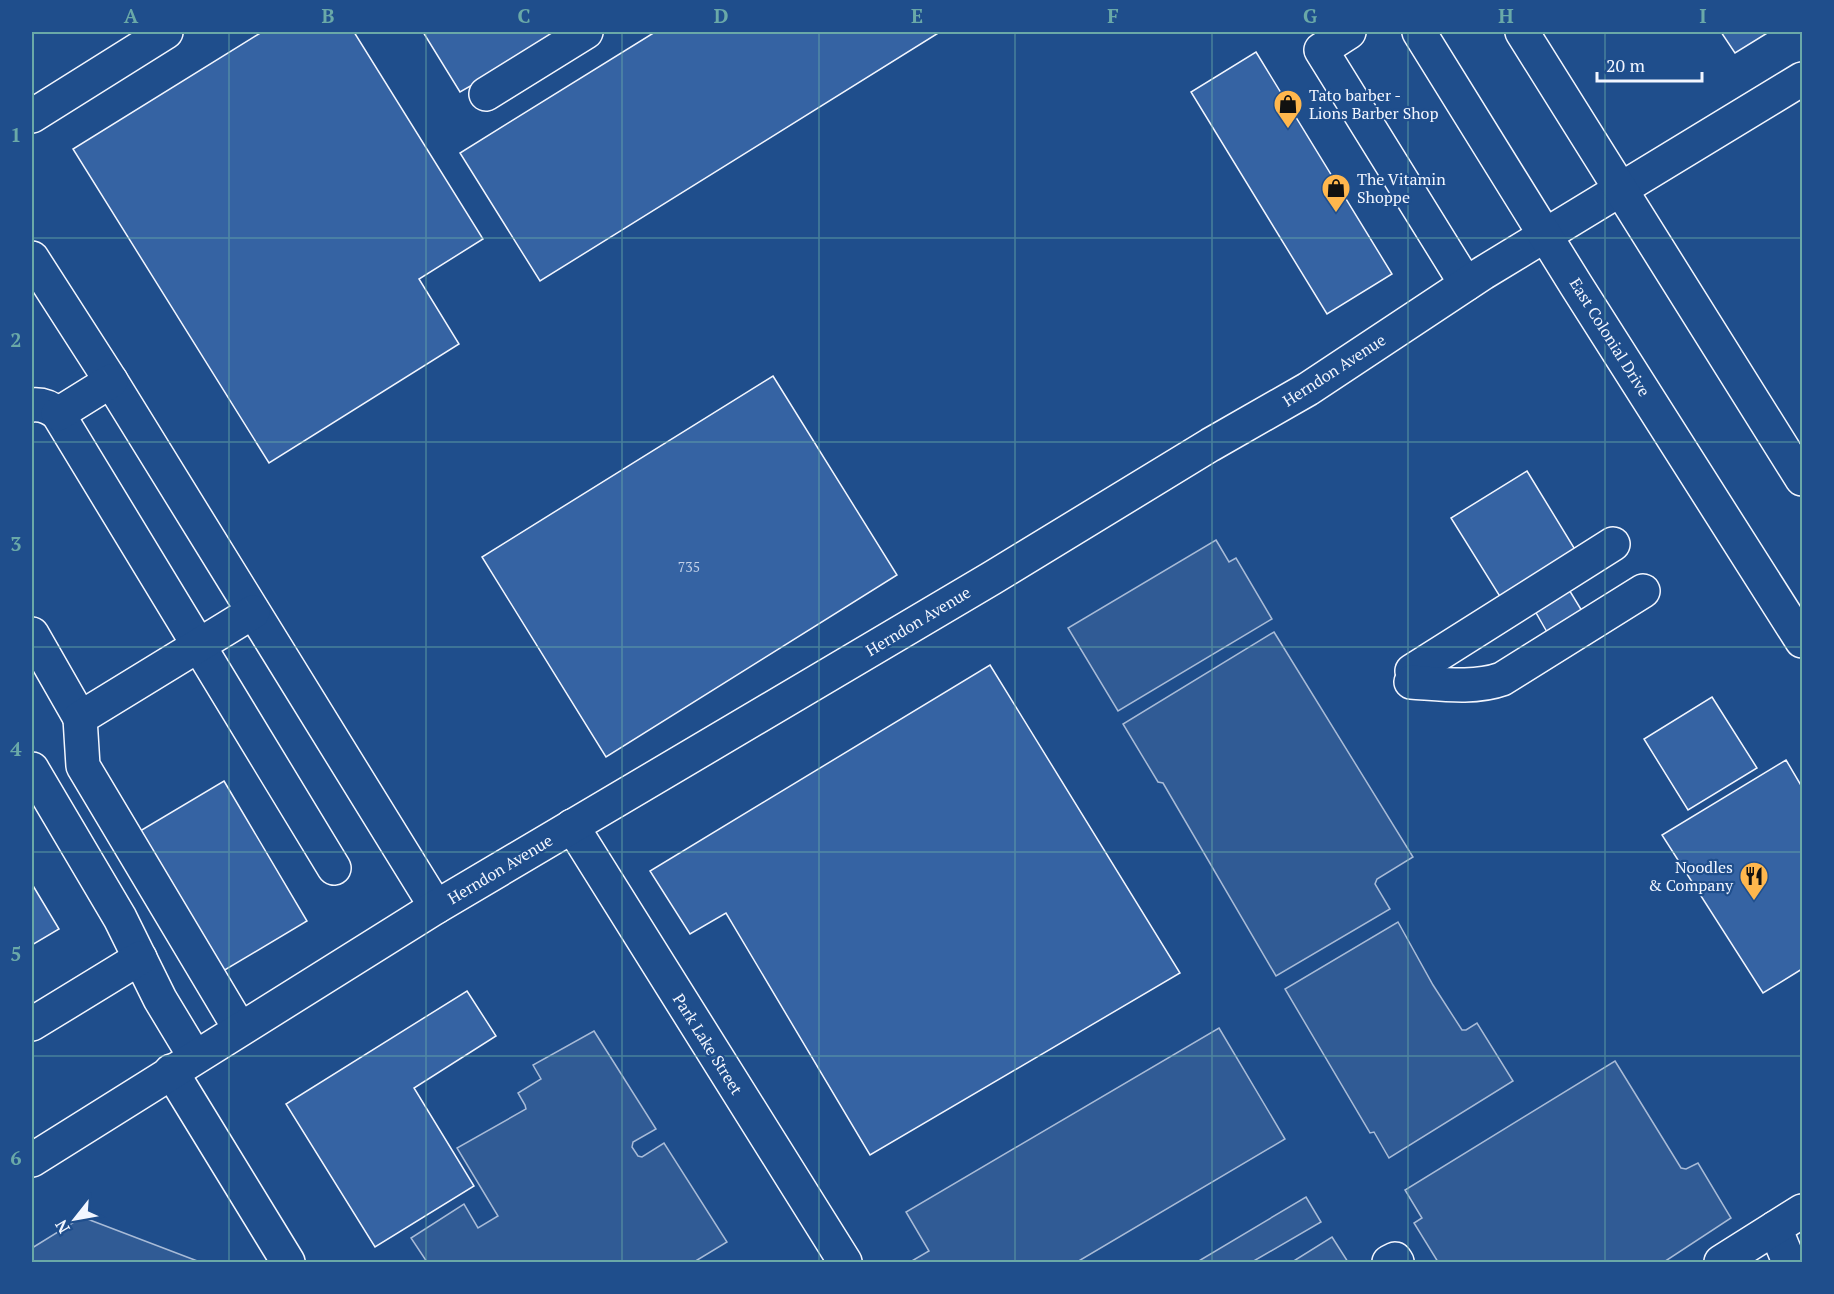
<svg xmlns="http://www.w3.org/2000/svg" width="1834" height="1294" font-family="'PT Serif',serif">
<rect width="100%" height="100%" fill="#1f4e8c"/>
<g fill="#305b95" stroke="#a8bbd7" stroke-width="1.5">
<path d="M1216,540L1229,562L1236,558L1272,619L1118,711L1068,628Z"/>
<path d="M1274,632L1413,857L1377,879L1375,884L1390,909L1276,976L1163,783L1158,782L1123,724Z"/>
<path d="M1398,922L1433,985L1462,1030H1466L1477,1023L1513,1081L1389,1158L1374,1132L1370,1133L1285,989Z"/>
<path d="M1219,1028L1285,1139L1077,1262H910L929,1251L906,1212Z"/>
<path d="M594,1031L656,1129L633,1142L632,1147L638,1156L642,1157L664,1143L727,1242L694,1262H427L411,1238L464,1204L478,1228L498,1216L457,1148L526,1109L525,1105L518,1093L541,1079L533,1065Z"/>
<path d="M1615,1061L1681,1168L1686,1169L1698,1163L1731,1218L1664,1262H1438L1414,1223L1422,1218L1405,1190Z"/>
<path d="M1306,1197L1321,1222L1252,1262H1197Z"/>
<path d="M82,1217L200,1262H32V1248Z"/>
<path d="M1332,1237L1348,1262H1292Z"/>
</g>
<g fill="#3563a3" stroke="#f2f6ff" stroke-width="1.5">
<path d="M262,32H354L483,239L419,279L459,344L269,463L73,149Z"/>
<path d="M423,32H565L460,92Z"/>
<path d="M655,32H940L540,281L460,153Z"/>
<path d="M1721,32H1769L1735,53Z"/>
<path d="M1256,52L1392,274L1327,314L1191,92Z"/>
<path d="M773,376L897,575L606,757L482,557Z"/>
<path d="M1527,471L1579,556L1557,570L1582,611L1547,632L1527,597L1504,603L1451,518Z"/>
<path d="M990,665L1180,973L870,1155L726,913L690,934L650,871Z"/>
<path d="M1712,697L1757,768L1688,810L1644,739Z"/>
<path d="M1786,760L1802,787V969L1763,993L1662,835Z"/>
<path d="M224,781L307,921L218,974L135,834Z"/>
<path d="M32,884L59,929L32,945Z"/>
<path d="M467,991L496,1036L414,1088L474,1186L375,1247L286,1104Z"/>
</g>
<g fill="none" stroke-linecap="round" stroke-linejoin="round">
<g stroke="#f2f6ff" stroke-width="36">
<g id="minor">
<path d="M1349,32L1321,50L1466,284"/>
<path d="M486,94L586,32"/>
<path d="M32,116L166,32"/>
<path d="M32,258L111,381L436,907"/>
<path d="M32,405C42,404 50,407 58,414L334,868"/>
<path d="M58,414L111,381"/>
<path d="M32,634L80,718"/>
<path d="M1412,671L1613,544"/>
<path d="M1411,682C1441,684 1474,689 1502,679L1643,591"/>
<path d="M32,769L120,918L160,999L195,1057"/>
<path d="M572,826L845,1262"/>
<path d="M32,1024L140,958"/>
<path d="M240,1029L83,766L80,718L253,612"/>
<path d="M171,1071L288,1262"/>
<path d="M32,1160L436,907L992,578L1210,445L1308,389L1483,273L1802,79"/>
<path d="M1775,1228L1789,1262"/>
<path d="M1389,1262L1395,1259L1397,1262"/>
<path d="M1721,1262L1802,1211"/>
</g>
</g>
<g stroke="#f2f6ff" stroke-width="36">
<g id="highway">
<path d="M1419,32L1576,285L1802,641"/>
<path d="M1522,32L1802,479"/>
</g>
</g>
<use href="#minor" stroke="#1f4e8c" stroke-width="33"/>
<use href="#highway" stroke="#1f4e8c" stroke-width="33"/>
</g>
<path fill="none" stroke="#6aa9a8" stroke-width="1.5" stroke-opacity="0.55" d="M229,32V1262M426,32V1262M622,32V1262M819,32V1262M1015,32V1262M1212,32V1262M1408,32V1262M1605,32V1262M32,238H1802M32,442H1802M32,647H1802M32,852H1802M32,1056H1802"/>
<defs>
<g id="shop-pin" transform="scale(1.5)"><path d="M0 17L-7.5 6A9.5 9.5 0 1 1 7.5 6Z" fill="#ffb74d" stroke="#1f4e8c"/><path d="M-5-2.5h2.3a2.7 3.5 0 0 1 5.4 0H5L5.5 6h-11ZM-1.5-2.5h3a1.5 2.3 0 0 0-3 0Z" fill="#111"/></g>
<g id="restaurant-pin" transform="scale(1.5)"><path d="M0 17L-7.5 6A9.5 9.5 0 1 1 7.5 6Z" fill="#ffb74d" stroke="#1f4e8c"/><path d="M-5-6h1v4h1v-4h1v4h1v-4h1v5L-1.5 .5V6h-2V.5L-5-1ZM5-6V6H3V1.5H1.5Q1.5-4 5-6Z" fill="#111"/></g>
</defs>
<g fill-rule="evenodd">
<use href="#shop-pin" x="1288" y="104"/>
<use href="#shop-pin" x="1336" y="188"/>
<use href="#restaurant-pin" x="1754" y="876"/>
</g>
<g text-anchor="middle" dominant-baseline="central" stroke-width="4.5" stroke-linejoin="round" paint-order="stroke">
<g font-size="14" fill="#c3d1e8">
<text x="689" y="566">735</text>
</g>
<g font-size="16" fill="#f2f6ff" stroke="#1f4e8c" text-anchor="start">
<text x="1309" y="95">Tato barber -<tspan x="1309" dy="18">Lions Barber Shop</tspan></text>
<text x="1357" y="179">The Vitamin<tspan x="1357" dy="18">Shoppe</tspan></text>
<text x="1733" y="867" text-anchor="end">Noodles<tspan x="1733" dy="18">&amp; Company</tspan></text>
</g>
<g font-size="16" fill="#f2f6ff" stroke="#1f4e8c">
<text transform="translate(1610 337) rotate(58)">East Colonial Drive</text>
<text transform="translate(1334 370) rotate(-33)">Herndon Avenue</text>
<text transform="translate(918 621) rotate(-31)">Herndon Avenue</text>
<text transform="translate(500 869) rotate(-31)">Herndon Avenue</text>
<text transform="translate(708 1044) rotate(58)">Park Lake Street</text>
</g>
</g>
<rect width="1834" height="1294" fill="none" stroke="#1f4e8c" stroke-width="66"/>
<g transform="translate(75 1219) rotate(239)" stroke="#1f4e8c" stroke-width="4.5" paint-order="stroke">
<path d="M0-4.5L10 22L0 15L-10 22Z" fill="#f2f6ff"/>
<text y="-9" font-size="16" font-weight="bold" text-anchor="middle" fill="#f2f6ff">N</text>
</g>
<path d="M1597 72v9h105v-9" fill="none" stroke="#f2f6ff" stroke-width="3"/>
<text x="1606" y="72" font-size="18" fill="#f2f6ff" stroke="#1f4e8c" stroke-width="4.5" paint-order="stroke">20 m</text>
<rect x="33" y="33" width="1768" height="1228" fill="none" stroke="#6aa9a8" stroke-width="2"/>
<g font-size="20" text-anchor="middle" font-weight="bold" fill="#6aa9a8">
<text x="131" y="23">A</text>
<text x="328" y="23">B</text>
<text x="524" y="23">C</text>
<text x="721" y="23">D</text>
<text x="917" y="23">E</text>
<text x="1113" y="23">F</text>
<text x="1310" y="23">G</text>
<text x="1506" y="23">H</text>
<text x="1703" y="23">I</text>
<text x="16" y="142">1</text>
<text x="16" y="347">2</text>
<text x="16" y="551">3</text>
<text x="16" y="756">4</text>
<text x="16" y="961">5</text>
<text x="16" y="1165">6</text>
</g>
</svg>
